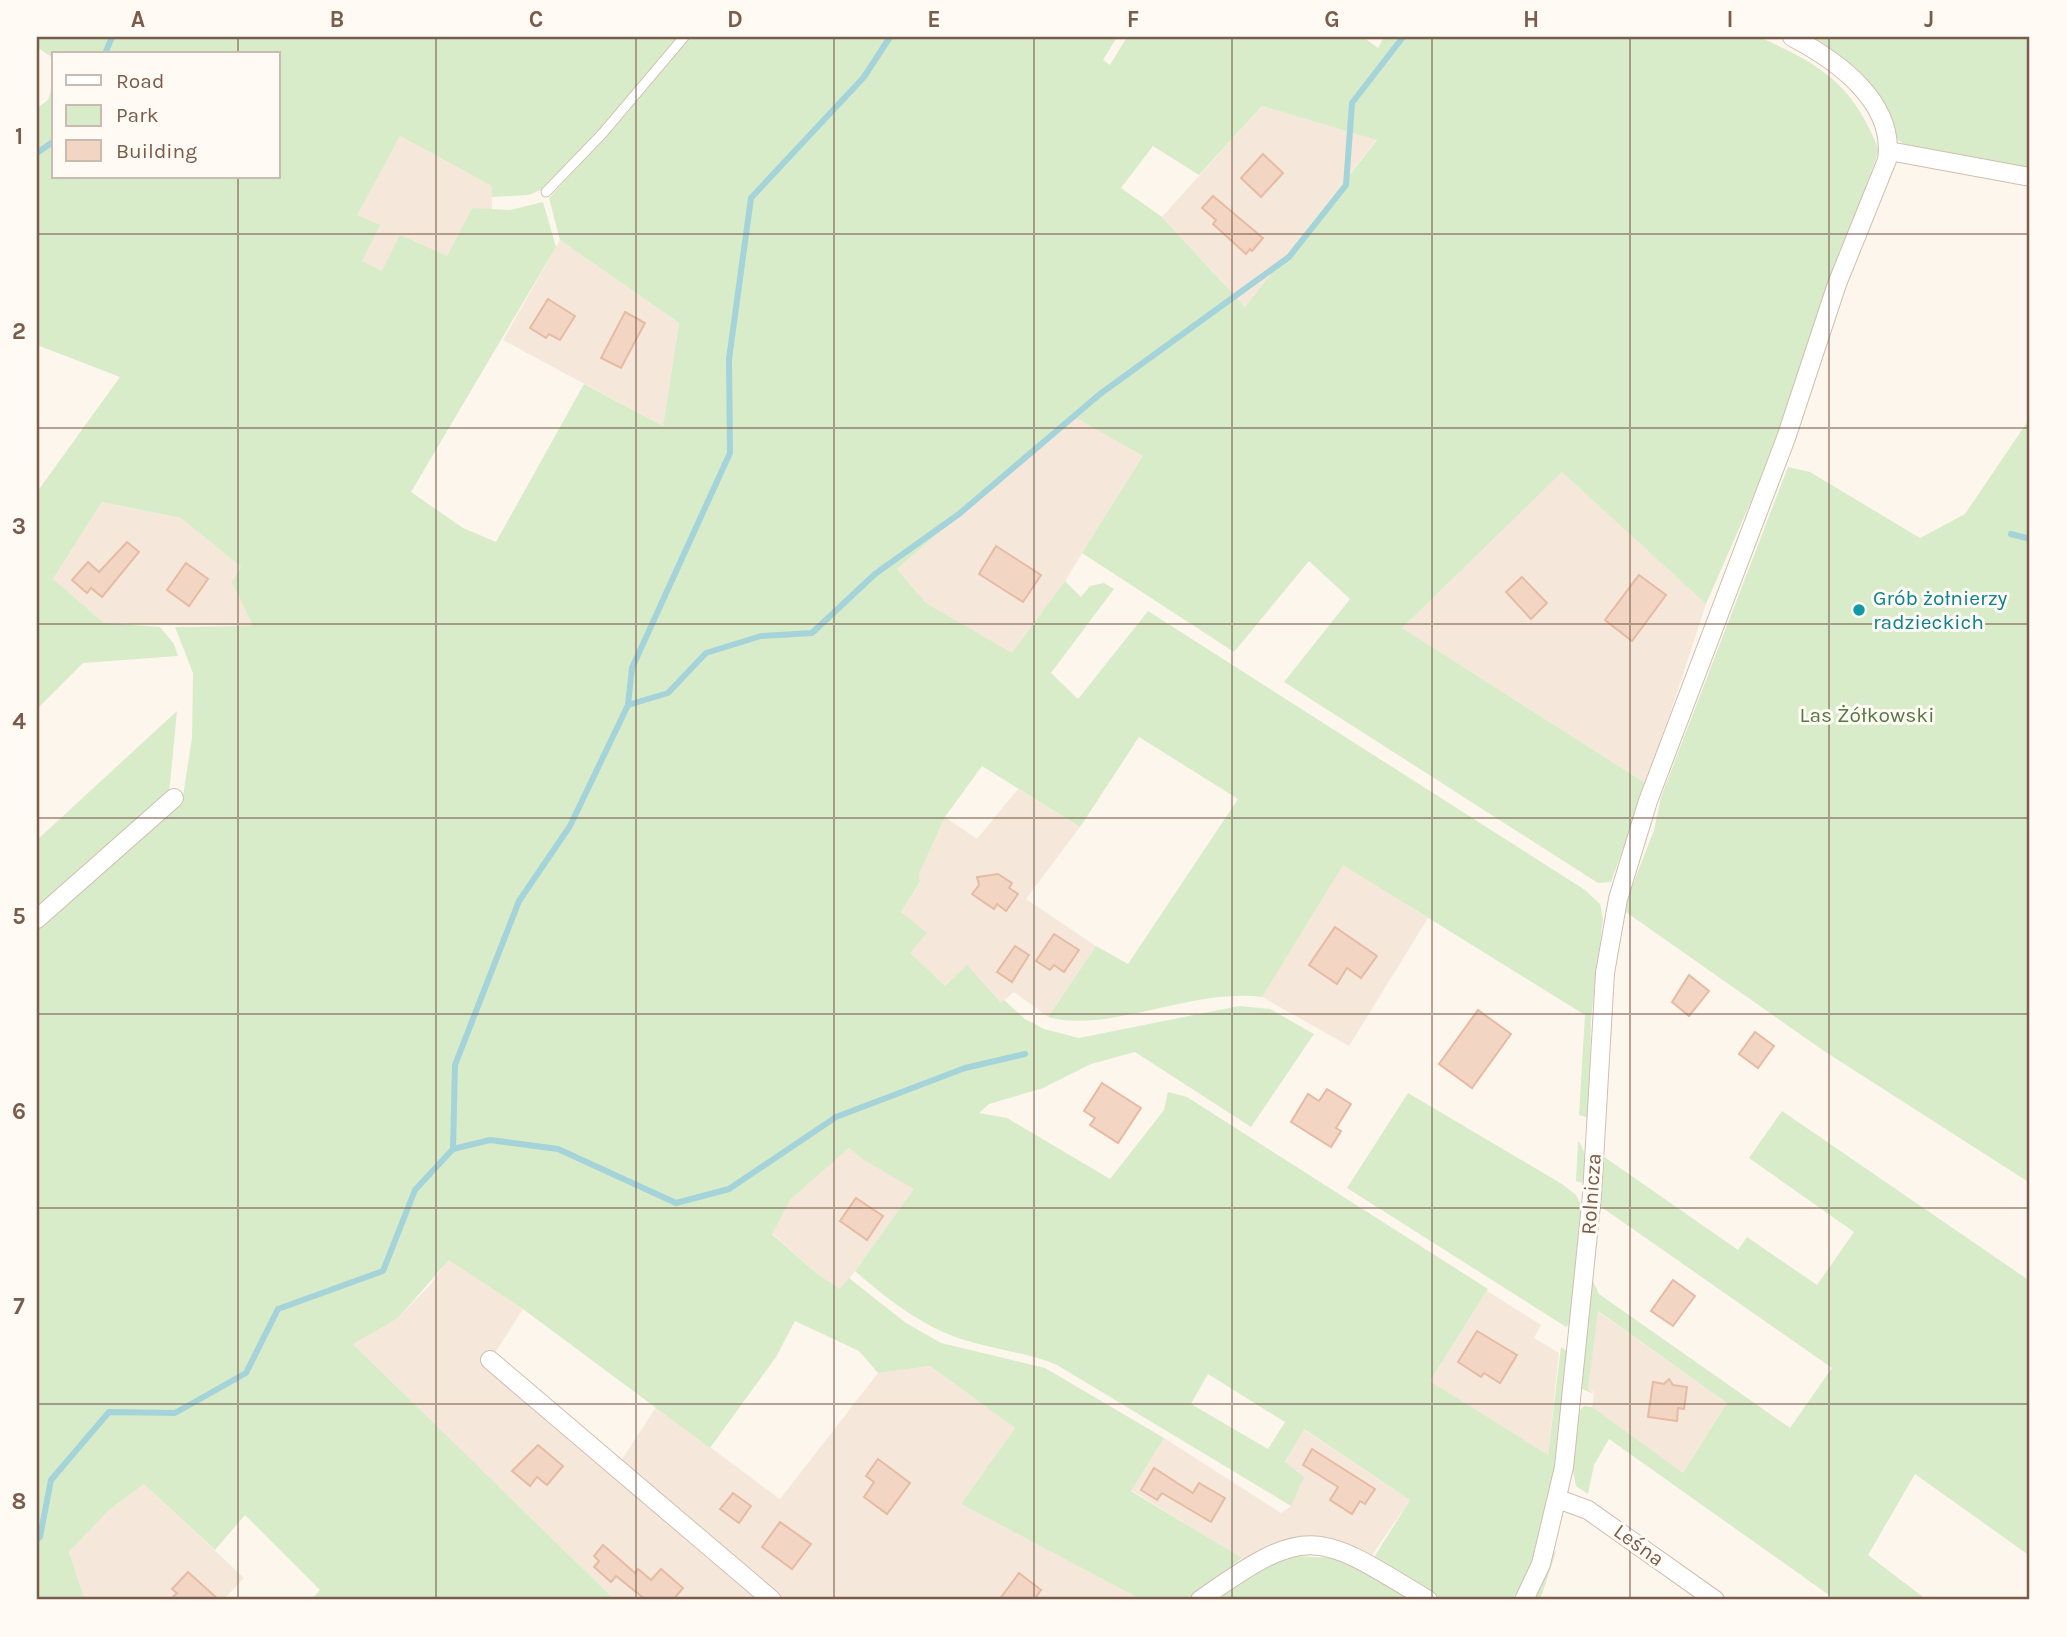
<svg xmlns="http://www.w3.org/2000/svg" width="2067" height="1637" font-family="Karla,sans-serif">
<rect width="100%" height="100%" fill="#fdf6ec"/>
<g fill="#f5e8da">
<path d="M1262,106L1377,139L1245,307L1162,217Z"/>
<path d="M400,136L492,186V211L472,208L447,256L382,271L361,261L356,215Z"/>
<path d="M560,240L679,323L663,426L503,340Z"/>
<path d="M1073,415L1143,456L1065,581L1012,654L926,603L897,569Z"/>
<path d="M1562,471L1706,604L1647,784L1402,628Z"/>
<path d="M102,502L181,518L241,567L233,582L254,626L104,623L53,579Z"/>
<path d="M1018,789L1080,827L1026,899L1096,946L1048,1017L1014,992L1001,1003L945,987L909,953L901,912L920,883L919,874L945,817L977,839Z"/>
<path d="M1343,864L1428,918L1349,1046L1262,997Z"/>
<path d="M849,1148L862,1159L915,1189L841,1290L816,1273L772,1233L790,1200Z"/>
<path d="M449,1259L523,1309L493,1356L619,1464L656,1407L780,1499L878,1373L930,1366L1015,1428L961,1504L1142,1600H615L352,1343L398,1318L430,1285Z"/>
<path d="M1487,1291L1541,1325L1534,1338L1559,1353L1548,1456L1430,1381Z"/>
<path d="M1597,1311L1727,1403L1683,1473L1592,1410L1594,1392L1588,1389Z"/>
<path d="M1303,1429L1410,1500L1373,1554L1372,1566L1324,1546L1251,1564L1131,1490L1164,1438L1281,1513L1291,1506L1285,1463Z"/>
<path d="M144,1484L244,1578L223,1600H85L69,1552L108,1511Z"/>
</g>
<g fill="#d8ecc9" fill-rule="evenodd">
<path d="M37,37H679L625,102L545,188L529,195L492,197V186L400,136L357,215L380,225L362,261L382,271L400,235L447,256L472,208L510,210L543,202L556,247L411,492L463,528L496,542L584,384L663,426L679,323L560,240L549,198L627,113L690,37H1117L1103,60L1110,65L1127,37H1363L1378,48L1384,37H1759C1822,65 1852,83 1879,150L1767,465L1706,604L1562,472L1402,628L1647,784L1611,882L1598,883L1284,682L1350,599L1309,561L1234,652L1082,553L1143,456L1073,416L897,569L926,603L1012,653L1065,581L1081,597L1090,586L1104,583L1114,589L1051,673L1078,699L1148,611L1585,890L1600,904L1603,919L1591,1019L1589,1118L1579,1115L1585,1015L1343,865L1262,997C1191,988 1109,1034 1048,1017L1096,946L1128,964L1238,799L1139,737L1080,827L982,766L945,817L919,874L920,882L901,912L927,933L910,953L945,986L967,965L1001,1003L1004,1000L1025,1019L1044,1029L1079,1038L1239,1006L1270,1009L1314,1034L1251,1127L1135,1052L1091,1064L1043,1088L989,1104L979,1113L1007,1118L1110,1179L1164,1110L1168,1092L1187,1097L1488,1289L1430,1381L1548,1455L1561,1347L1568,1352C1561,1420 1555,1548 1511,1600H1441L1373,1559L1410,1500L1304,1429L1285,1462L1304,1477L1291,1506L1057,1365C1025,1352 991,1349 958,1338C919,1324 886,1298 855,1271L914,1189L862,1159L849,1148L790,1200L772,1234L816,1273L840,1289L849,1278L906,1323L941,1343L1045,1368L1164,1438L1131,1491L1242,1558L1185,1600H1142L961,1504L1015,1428L930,1366L878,1373L859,1351L795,1321L776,1357L710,1448L523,1309L449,1260L398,1318L353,1344L615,1600H311L320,1590L245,1515L215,1550L144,1484L108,1511L69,1552L85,1600H37V930L183,796L192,738L193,673L175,627L253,626L232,582L241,567L181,518L102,502L53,579L104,623L160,627L174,644L178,656L83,663L37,709V492L120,377L37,345V108L48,100L54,82V177H278V54H54V59L37,47ZM1262,106L1377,140L1245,307L1162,217L1121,188L1153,146L1199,175ZM1208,1374L1285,1422L1268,1449L1191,1404Z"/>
<path d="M1801,37H2030V174L1909,147L1895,138L1881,113Z"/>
<path d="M2030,418V1183L1824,1051L1623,910L1654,830L1661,797L1788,467L1810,472L1920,538L1965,514Z"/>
<path d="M177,711L169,794L37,914V840Z"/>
<path d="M1408,1093L1562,1184L1576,1195L1583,1208L1572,1321L1566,1327L1347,1188Z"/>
<path d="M1782,1111L2030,1281V1556L1915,1474L1868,1555L1927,1600H1836L1609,1439L1594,1465L1588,1494L1576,1486L1572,1465L1576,1415L1584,1406L1592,1407L1683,1473L1727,1403L1598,1311L1588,1389L1594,1394L1580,1388L1592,1279L1599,1294L1790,1428L1832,1368L1597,1204L1600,1154L1738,1250L1747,1237L1817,1285L1854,1232L1749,1158Z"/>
<path d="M1578,1141C1587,1151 1589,1172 1582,1183L1576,1181Z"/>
<path d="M1557,1549L1540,1600H1531L1545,1566Z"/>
<path d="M1297,1556L1333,1558L1356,1566L1412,1600H1211L1276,1558Z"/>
</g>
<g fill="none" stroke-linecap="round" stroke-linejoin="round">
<g stroke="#a5d3da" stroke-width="6">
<path d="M105,54L112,37"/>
<path d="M37,153L54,141"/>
<path d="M2011,534L2030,539"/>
<path d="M628,705L668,693L706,653L761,636L812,633L875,574L959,514L1100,394L1289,257L1346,185L1352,103L1403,37"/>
<path d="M453,1149L490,1140L558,1149L676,1203L729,1189L836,1117L965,1068L1025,1054"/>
<path d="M37,1539L40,1537L51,1480L109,1412L175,1413L246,1373L278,1309L383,1271L415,1190L453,1149L455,1065L519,901L570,826L628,705L632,668L730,453L729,359L751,198L864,77L890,37"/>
</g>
</g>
<g fill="#f3d5c3" stroke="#e6bba3" stroke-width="2">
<path d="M1263,154L1283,173L1261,197L1241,178Z"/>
<path d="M1213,196L1263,238L1252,251L1250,249L1246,254L1213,224L1216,220L1202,208Z"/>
<path d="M548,299L575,316L560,340L549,334L546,338L530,328Z"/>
<path d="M625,312L645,323L621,368L601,358Z"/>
<path d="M127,542L139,552L102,597L91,588L87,593L72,580L88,562L99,572Z"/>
<path d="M996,546L1041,575L1023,602L979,574Z"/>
<path d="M186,563L208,579L189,606L167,590Z"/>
<path d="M1639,575L1666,595L1632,641L1605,620Z"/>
<path d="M1522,577L1547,603L1531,619L1506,592Z"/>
<path d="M998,874L1012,883L1009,888L1018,894L1006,911L997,904L994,909L972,894L979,885L977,877Z"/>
<path d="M1335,927L1377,956L1361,978L1347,968L1337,984L1309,965Z"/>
<path d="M1054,934L1079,950L1064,972L1054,965L1050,970L1036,961Z"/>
<path d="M1015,946L1029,955L1012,982L997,972Z"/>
<path d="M1689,975L1709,991L1689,1016L1672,1002Z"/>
<path d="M1478,1010L1511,1034L1472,1088L1439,1064Z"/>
<path d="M1755,1032L1774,1046L1758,1068L1739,1054Z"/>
<path d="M1102,1083L1141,1108L1118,1143L1090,1125L1095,1118L1084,1111Z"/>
<path d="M1327,1089L1351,1104L1336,1128L1341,1131L1331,1147L1291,1122L1308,1094L1319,1101Z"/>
<path d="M856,1198L883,1216L867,1240L840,1221Z"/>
<path d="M1673,1280L1695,1296L1673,1326L1651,1311Z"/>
<path d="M1477,1331L1517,1355L1500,1383L1484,1373L1481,1377L1458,1362Z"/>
<path d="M1669,1379L1673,1385L1687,1387L1684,1409L1678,1408L1677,1421L1648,1417L1653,1382L1664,1384Z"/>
<path d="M538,1445L563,1466L547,1485L537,1477L530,1486L512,1471Z"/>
<path d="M1312,1449L1375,1489L1365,1504L1360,1501L1352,1514L1330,1500L1338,1487L1303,1465Z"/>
<path d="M878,1459L910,1483L887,1514L864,1497L874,1482L866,1476Z"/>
<path d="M1154,1468L1193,1493L1199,1483L1225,1498L1211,1522L1162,1493L1157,1500L1141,1490Z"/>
<path d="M733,1493L751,1506L739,1523L720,1509Z"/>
<path d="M780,1522L811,1544L792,1569L762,1547Z"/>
<path d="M603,1545L635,1573L638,1569L651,1580L661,1569L683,1588L673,1600H646L616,1576L611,1582L594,1567L599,1561L594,1556Z"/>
<path d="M188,1572L219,1600H170L177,1593L172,1589Z"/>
<path d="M1019,1573L1041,1590L1034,1600H999Z"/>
</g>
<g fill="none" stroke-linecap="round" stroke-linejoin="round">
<g stroke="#d1beb0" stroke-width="11">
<path id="lane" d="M546,192L602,134L684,37"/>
</g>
<g stroke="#d1beb0" stroke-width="20">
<g id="street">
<path d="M1889,151L2030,177"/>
<path d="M37,919L174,798"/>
<path d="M490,1360L772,1600"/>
<path d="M1558,1499L1588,1510L1715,1600"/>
<path d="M1200,1600C1309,1522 1317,1532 1428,1600"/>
<path d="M1524,1600L1541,1564L1564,1467L1592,1195L1605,973L1618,899L1648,801L1786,438L1837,284L1887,160C1896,102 1836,60 1792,37"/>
</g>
</g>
<use href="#lane" stroke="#fff" stroke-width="9"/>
<use href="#street" stroke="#fff" stroke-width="18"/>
</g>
<path fill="none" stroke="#7a5c4d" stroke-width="2" stroke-opacity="0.55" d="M238,37V54M436,37V1600M636,37V1600M834,37V1600M1034,37V1600M1232,37V1600M1432,37V1600M1630,37V1600M1829,37V1600M238,177V1600M37,234H2030M37,428H2030M37,624H2030M37,818H2030M37,1014H2030M37,1208H2030M37,1404H2030"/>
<circle fill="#0f9aa8" stroke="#fffaf3" stroke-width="2.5" cx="1859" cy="610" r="7"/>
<g text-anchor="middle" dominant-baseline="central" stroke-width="6" stroke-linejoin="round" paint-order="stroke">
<g font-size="21" fill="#0d838f" stroke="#fffaf3" text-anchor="start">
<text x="1873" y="598">Grób żołnierzy<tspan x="1873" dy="24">radzieckich</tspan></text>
</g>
<g font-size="21" fill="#537a41" stroke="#fffaf3">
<text x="1867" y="715">Las Żółkowski</text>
</g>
<g font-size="21" fill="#7a5c4d" stroke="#fffaf3">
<text transform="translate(1591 1194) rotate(-86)">Rolnicza</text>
<text transform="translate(1639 1545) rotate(36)">Leśna</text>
</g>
</g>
<rect width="2067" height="1637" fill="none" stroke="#fffaf3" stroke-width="77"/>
<rect x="52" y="52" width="228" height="126" fill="#fffaf3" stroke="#cabbb1" stroke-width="2"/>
<rect x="66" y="75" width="35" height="10" fill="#ffffff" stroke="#cabbb1" stroke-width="2"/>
<text x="116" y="88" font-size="21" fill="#7a5c4d">Road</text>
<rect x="66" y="105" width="35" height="21" fill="#d8ecc9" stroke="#cabbb1" stroke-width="2"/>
<text x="116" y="122" font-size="21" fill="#7a5c4d">Park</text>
<rect x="66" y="140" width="35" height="21" fill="#f3d5c3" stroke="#cabbb1" stroke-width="2"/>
<text x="116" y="158" font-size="21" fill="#7a5c4d">Building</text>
<rect x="38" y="38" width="1990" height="1560" fill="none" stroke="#7a5c4d" stroke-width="2.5"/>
<g font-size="23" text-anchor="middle" font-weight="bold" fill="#7a5c4d">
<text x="138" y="27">A</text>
<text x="337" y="27">B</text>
<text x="536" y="27">C</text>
<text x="735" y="27">D</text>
<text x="934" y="27">E</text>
<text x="1133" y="27">F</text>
<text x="1332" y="27">G</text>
<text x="1531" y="27">H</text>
<text x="1730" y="27">I</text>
<text x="1929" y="27">J</text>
<text x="19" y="144">1</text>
<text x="19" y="339">2</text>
<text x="19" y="534">3</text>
<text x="19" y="729">4</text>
<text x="19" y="924">5</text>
<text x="19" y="1119">6</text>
<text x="19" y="1314">7</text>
<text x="19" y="1509">8</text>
</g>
</svg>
